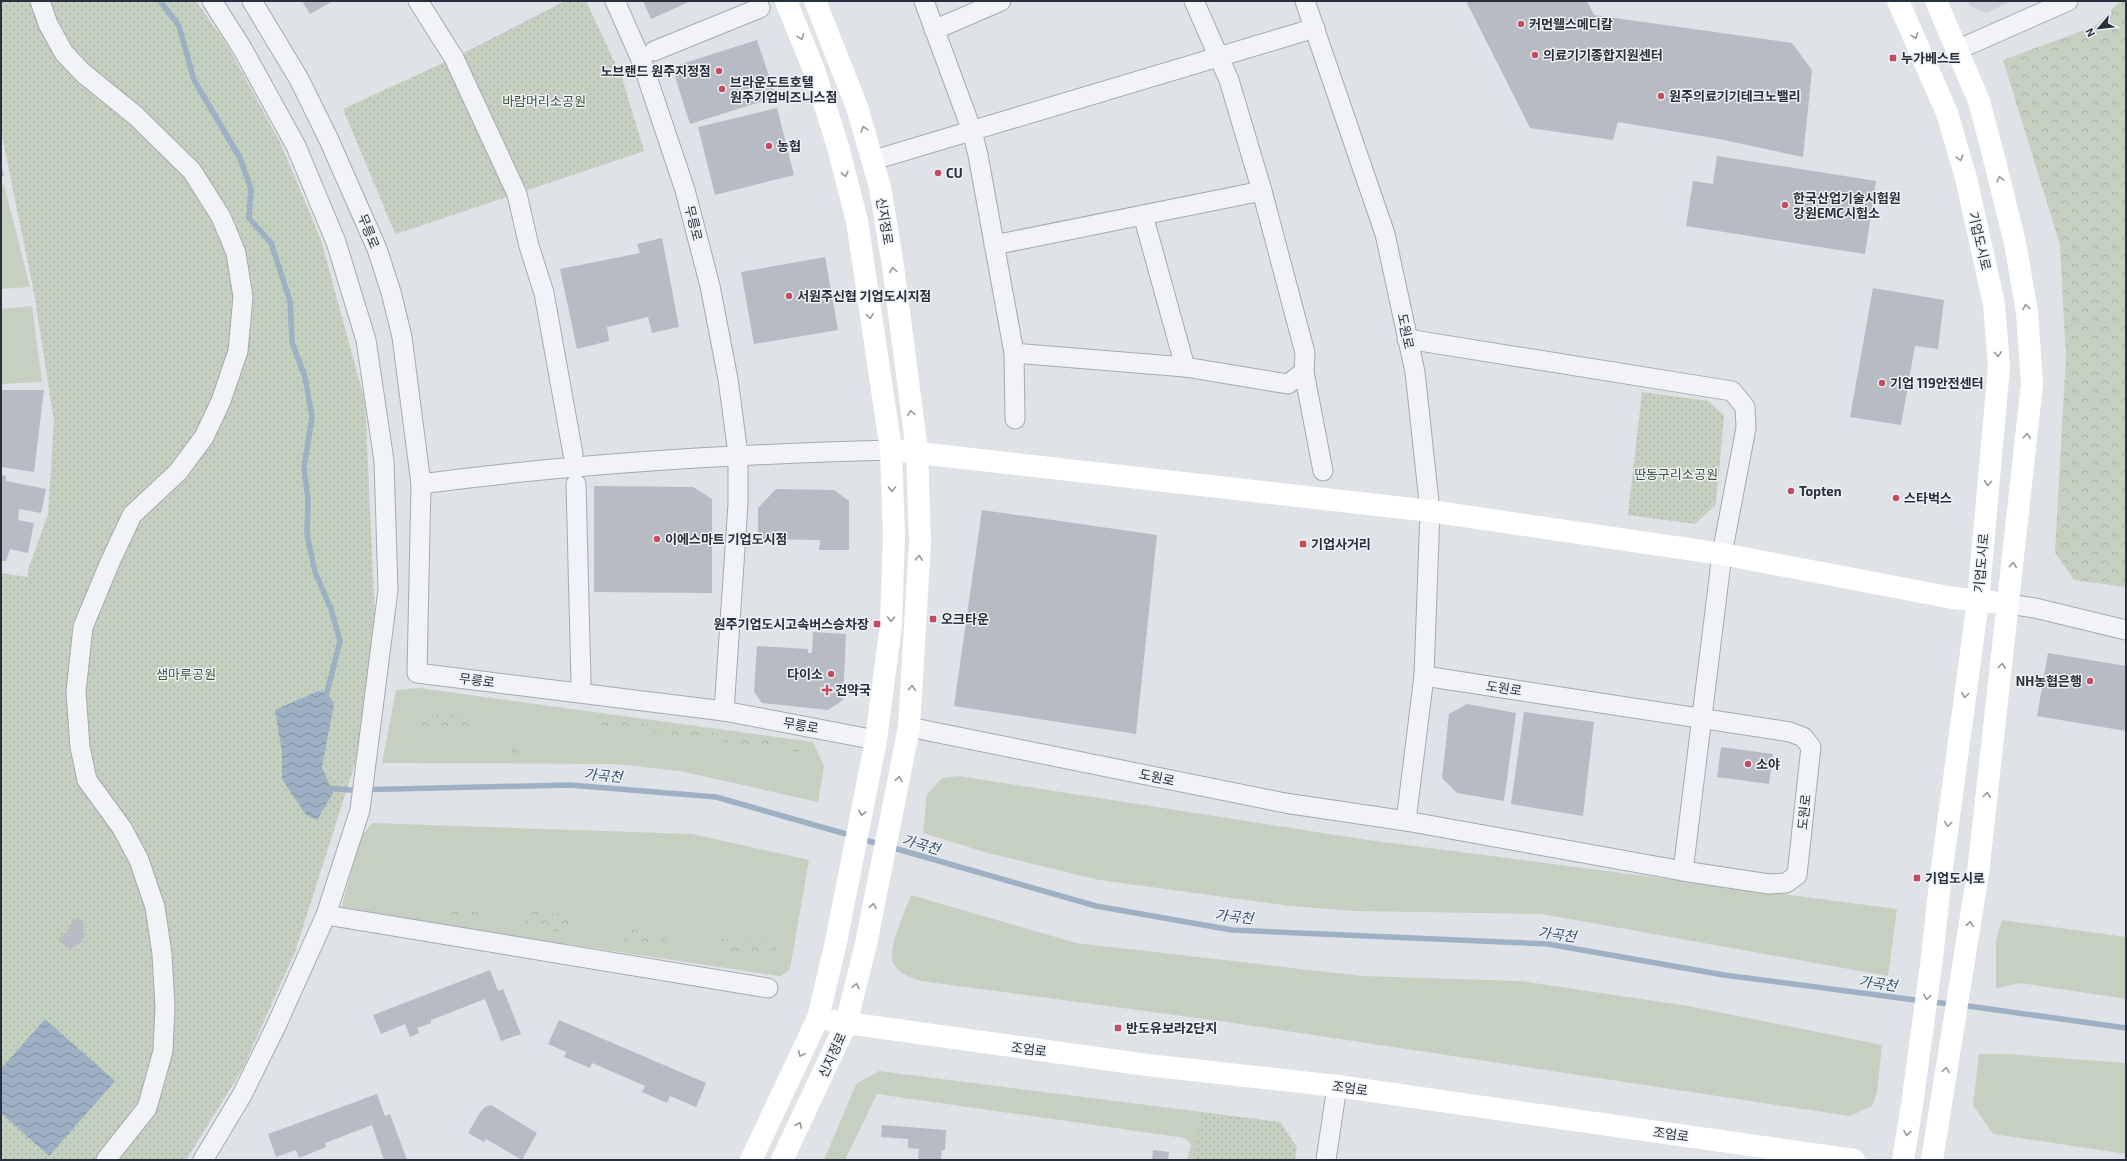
<svg xmlns="http://www.w3.org/2000/svg" width="2127" height="1161" font-family="'Exo 2','Noto Sans KR',sans-serif">
<defs>
<pattern id="forest-crowns" width="20" height="18" patternUnits="userSpaceOnUse"><rect width="20" height="18" fill="#c5d0c1"/><path d="M2 6a3 3 0 1 1 6 0M12 15a3 3 0 1 1 6 0" fill="none" stroke="#a9b3a7"/></pattern>
<pattern id="park-dots" width="8" height="8" patternUnits="userSpaceOnUse"><rect width="8" height="8" fill="#c5d0c1"/><path d="M2 2h.1M6 6h.1" fill="none" stroke="#a9b3a7" stroke-width="1.8" stroke-linecap="round"/></pattern>
<pattern id="water-waves" width="16" height="10" patternUnits="userSpaceOnUse"><rect width="16" height="10" fill="#9db0c4"/><path d="M0 5q4-4 8 0t8 0" fill="none" stroke="#8090a0"/></pattern>
</defs>
<rect width="100%" height="100%" fill="#dfe2e7"/>
<path fill="#cdd1d9" d="M1967,1H2011L1987,13L1970,6Z"/>
<g fill="#c5d0c1">
<path d="M4,185L30,287L1,289V186Z"/>
<path d="M32,306L42,382L1,384V309Z"/>
<path d="M419,688L813,742L824,766L818,802L680,771L615,764L382,763L396,690Z"/>
<path d="M959,776L1368,840L1897,909L1888,976L1542,914L1355,911L1290,906L1099,880L988,853L923,833L927,794L942,778Z"/>
<path d="M372,823L692,834L809,860L790,969L781,976L772,975L341,910L360,838Z"/>
<path d="M911,895L1076,943L1362,976L1520,981L1688,1006L1882,1045L1877,1093L1872,1106L1850,1116L1227,1022L921,981C913,978 899,974 894,965C886,950 905,912 911,895Z"/>
<path d="M2002,920L2126,937V999L2020,983L1996,988V940Z"/>
<path d="M1979,1054H2006L2126,1063V1154L1993,1134L1973,1105Z"/>
<path d="M879,1071L1202,1112L1209,1121L1233,1160H1187L1191,1144L1185,1138L877,1094L845,1160H824L856,1084Z"/>
</g>
<g fill="url(#forest-crowns)">
<path d="M2120,1H2126V587L2074,580L2055,552L2066,357L2060,245L2003,60L2095,26Z"/>
<path d="M419,714C437,716 459,713 475,719L471,726L419,727L413,725Z"/>
<path d="M594,718L672,727L808,746L810,751L799,752L772,748L606,726L582,721Z"/>
<path d="M509,743L524,744L532,748V752L502,754L499,747Z"/>
<path d="M480,906L479,915L469,918L442,913L443,907L465,908Z"/>
<path d="M523,911L547,912L568,916L578,928L559,932L525,925Z"/>
<path d="M625,926L649,936L670,937L652,946L625,940Z"/>
<path d="M759,938L777,948L762,956L722,950V939L745,942Z"/>
</g>
<g fill="url(#park-dots)">
<path d="M1,1H196L227,45L281,144L321,240L365,402L375,617L368,723L295,952L242,1070L186,1160H1V573L28,577V570L48,514L54,421L34,293L1,131Z"/>
<path d="M565,1H586L622,78L644,151L396,234V236L343,109L454,58Z"/>
<path d="M1642,392L1708,401L1724,415L1716,504L1695,524L1628,515Z"/>
<path d="M1202,1112L1280,1122L1297,1147L1295,1160H1193Z"/>
</g>
<g fill="url(#water-waves)">
<path d="M318,691L327,693L334,704L322,767L333,793L317,820L306,815L282,779V752L275,710Z"/>
<path d="M45,1019L115,1081L49,1156L1,1113V1069Z"/>
</g>
<g fill="none" stroke-linecap="round" stroke-linejoin="round">
<g stroke="#9db0c4" stroke-width="5.5">
<path d="M160,1L179,26L194,80L240,158L251,189L249,218L271,243L290,301L292,342L305,377L312,417L304,468L308,499L307,534L315,572L331,609L340,641L325,700"/>
<path d="M324,788L350,790L570,785L716,797L853,836"/>
<path d="M862,839L882,845"/>
<path d="M890,847L1096,906L1232,930L1548,944L1724,975L1923,1001"/>
<path d="M1931,1002L1952,1004"/>
<path d="M1961,1005L2126,1028"/>
</g>
</g>
<g fill="#b7bbc3">
<path d="M302,1H333L310,14Z"/>
<path d="M643,1H691L651,19Z"/>
<path d="M1466,1H1587L1594,15L1792,43L1812,70L1803,157L1719,139L1618,122L1613,140L1530,128Z"/>
<path d="M757,40L776,97L690,124L672,67Z"/>
<path d="M777,108L794,175L715,195L698,127Z"/>
<path d="M1717,156L1876,181L1865,254L1686,226L1693,181L1713,184Z"/>
<path d="M1,164L4,176H1Z"/>
<path d="M662,238L679,327L652,333L648,317L607,327L609,341L577,349L560,269L640,253L637,244Z"/>
<path d="M825,257L838,330L754,344L741,272Z"/>
<path d="M1873,288L1944,300L1938,349L1915,346L1901,425L1850,417Z"/>
<path d="M1,390H44L34,472L1,467Z"/>
<path d="M1,475L6,476V481L46,489L41,513L19,509L18,520L34,523L28,553L10,549L6,561H1Z"/>
<path d="M594,486L693,487L712,499V593L594,592Z"/>
<path d="M776,489L834,490L849,501V550H819L820,540L758,539V508Z"/>
<path d="M982,510L1157,535L1136,734L954,706Z"/>
<path d="M813,632L846,634L843,700L828,710L762,703L754,692L757,646L808,649V653H812Z"/>
<path d="M2048,653L2126,666V731L2037,716Z"/>
<path d="M1467,704L1516,713L1504,801L1457,793L1442,778L1449,714Z"/>
<path d="M1524,712L1594,722L1583,816L1511,804Z"/>
<path d="M1721,747L1773,754L1769,784L1717,777Z"/>
<path d="M73,919L83,920L84,937L80,943L70,949L58,940L68,931Z"/>
<path d="M490,970L498,991L503,989L521,1034L501,1041L485,999L431,1020V1023L417,1028L419,1033L410,1037L405,1024L381,1034L373,1015Z"/>
<path d="M559,1020L706,1083L696,1107L670,1096L667,1103L642,1092L645,1086L592,1063L590,1068L564,1057L566,1052L548,1044Z"/>
<path d="M377,1094L385,1116L390,1114L407,1160H384L372,1125L325,1143L326,1147L299,1158L296,1150L276,1157L268,1134Z"/>
<path d="M491,1105L537,1133L522,1160L486,1139L484,1142L468,1133L481,1111L485,1107Z"/>
<path d="M882,1125L946,1130L945,1150H942L941,1160H918L919,1149L908,1148V1139L881,1137Z"/>
<path d="M1153,1150L1169,1152L1168,1160H1152Z"/>
</g>
<g fill="none" stroke-linecap="round" stroke-linejoin="round">
<g stroke="#a5a9b1" stroke-width="21">
<g id="street">
<path d="M40,1L48,24L64,53L83,73L136,116L192,171L221,217L229,236L236,253L243,297L238,351L221,401L204,437L178,472L132,515L110,562L83,627L76,692L80,747L87,780L122,828L139,860L155,907L162,954L165,1007L163,1051L147,1108L106,1160"/>
<path d="M252,1L299,79L329,140L377,249L391,292L402,337L421,484L417,673L724,711L876,740"/>
<path d="M418,1L454,58L517,194L529,246L544,293L573,454"/>
<path d="M615,1L642,62L685,190L710,286L728,379L738,454V504L724,711"/>
<path d="M924,1L972,131L978,155L1014,353L1015,419"/>
<path d="M1305,1L1385,234L1415,372L1430,511L1424,676L1406,821"/>
<path d="M934,30L1001,1"/>
<path d="M1957,50L2068,1"/>
<path d="M654,51L760,8"/>
<path d="M874,160L1315,28"/>
<path d="M1143,215L1185,367"/>
<path d="M994,245L1262,191"/>
<path d="M1407,339L1732,391L1745,407L1746,428L1722,554L1683,871"/>
<path d="M1014,353L1185,367L1288,384L1304,372L1305,353L1262,191L1229,80L1194,1"/>
<path d="M1304,372L1323,471"/>
<path d="M421,484C577,463 734,454 891,450"/>
<path d="M576,484L581,682"/>
<path d="M2009,604L2035,608L2126,630"/>
<path d="M909,727L1285,803L1406,821L1683,871L1769,884L1786,883L1797,875L1811,747L1803,737L1790,732L1424,676"/>
<path d="M326,915L768,988"/>
<path d="M203,1160L242,1095L276,1026L326,915L360,810L388,590L384,461L366,340L336,242L296,146L242,48L212,1"/>
<path d="M1326,1160L1337,1086"/>
</g>
</g>
<use href="#street" stroke="#f1f3f6" stroke-width="19"/>
<g stroke="#fff" stroke-width="22">
<path d="M1898,1L1947,113L1966,178L1994,304L1999,367L1978,601L1940,883L1932,958L1912,1105L1903,1160"/>
<path d="M901,451L1430,511L1722,554L1953,598L1992,602"/>
<path d="M833,1021L1147,1065L1337,1086L1854,1160"/>
<path d="M751,1160L818,1018L836,942L876,740L891,625L894,536L891,450L857,221L838,147L814,70L786,1"/>
<path d="M782,1160L846,1024L866,944L909,727L920,542L917,451L893,266L880,187L857,107L815,1"/>
<path d="M1932,1160L1978,873L2032,384L2027,312L2015,243L1993,154L1979,101L1936,1"/>
</g>
</g>
<defs><path id="oneway-chevron" d="M-2-3.5L2.5 0L-2 3.5" fill="none" stroke-width="1.6" stroke-linecap="round" stroke-linejoin="round"/></defs>
<g stroke="#94989e">
<use href="#oneway-chevron" transform="translate(1915 36) rotate(69)"/>
<use href="#oneway-chevron" transform="translate(801 37) rotate(69)"/>
<use href="#oneway-chevron" transform="translate(864 129) rotate(-107)"/>
<use href="#oneway-chevron" transform="translate(1960 158) rotate(74)"/>
<use href="#oneway-chevron" transform="translate(845 174) rotate(76)"/>
<use href="#oneway-chevron" transform="translate(2000 179) rotate(-104)"/>
<use href="#oneway-chevron" transform="translate(893 270) rotate(-98)"/>
<use href="#oneway-chevron" transform="translate(2026 307) rotate(-99)"/>
<use href="#oneway-chevron" transform="translate(870 316) rotate(82)"/>
<use href="#oneway-chevron" transform="translate(1998 354) rotate(86)"/>
<use href="#oneway-chevron" transform="translate(911 413) rotate(-98)"/>
<use href="#oneway-chevron" transform="translate(2027 436) rotate(-84)"/>
<use href="#oneway-chevron" transform="translate(1988 483) rotate(95)"/>
<use href="#oneway-chevron" transform="translate(892 489) rotate(88)"/>
<use href="#oneway-chevron" transform="translate(919 558) rotate(-87)"/>
<use href="#oneway-chevron" transform="translate(2013 565) rotate(-84)"/>
<use href="#oneway-chevron" transform="translate(891 619) rotate(92)"/>
<use href="#oneway-chevron" transform="translate(2002 666) rotate(-83)"/>
<use href="#oneway-chevron" transform="translate(912 688) rotate(-86)"/>
<use href="#oneway-chevron" transform="translate(1965 695) rotate(98)"/>
<use href="#oneway-chevron" transform="translate(899 779) rotate(-79)"/>
<use href="#oneway-chevron" transform="translate(1987 795) rotate(-83)"/>
<use href="#oneway-chevron" transform="translate(862 813) rotate(102)"/>
<use href="#oneway-chevron" transform="translate(1948 824) rotate(98)"/>
<use href="#oneway-chevron" transform="translate(873 906) rotate(-79)"/>
<use href="#oneway-chevron" transform="translate(1970 924) rotate(-81)"/>
<use href="#oneway-chevron" transform="translate(856 986) rotate(-76)"/>
<use href="#oneway-chevron" transform="translate(1927 997) rotate(98)"/>
<use href="#oneway-chevron" transform="translate(801 1054) rotate(115)"/>
<use href="#oneway-chevron" transform="translate(1946 1070) rotate(-81)"/>
<use href="#oneway-chevron" transform="translate(799 1125) rotate(-65)"/>
<use href="#oneway-chevron" transform="translate(1907 1133) rotate(100)"/>
</g>
<g fill="#c34d60" stroke="#eef1f5" stroke-width="1.5">
<circle cx="1521" cy="24" r="4"/>
<circle cx="1535" cy="55" r="4"/>
<rect x="1889" y="54" width="8" height="8" rx="2"/>
<circle cx="719" cy="71" r="4"/>
<circle cx="722" cy="89" r="4"/>
<circle cx="1661" cy="96" r="4"/>
<circle cx="769" cy="146" r="4"/>
<circle cx="938" cy="173" r="4"/>
<circle cx="1785" cy="205" r="4"/>
<circle cx="789" cy="296" r="4"/>
<circle cx="1882" cy="383" r="4"/>
<circle cx="1791" cy="491" r="4"/>
<circle cx="1896" cy="498" r="4"/>
<circle cx="657" cy="539" r="4"/>
<rect x="1299" y="540" width="8" height="8" rx="2"/>
<rect x="929" y="615" width="8" height="8" rx="2"/>
<rect x="873" y="620" width="8" height="8" rx="2"/>
<circle cx="831" cy="674" r="4"/>
<circle cx="2090" cy="681" r="4"/>
<path d="M825 684h4v4h4v4h-4v4h-4v-4h-4v-4h4z"/>
<circle cx="1748" cy="764" r="4"/>
<rect x="1913" y="874" width="8" height="8" rx="2"/>
<rect x="1114" y="1024" width="8" height="8" rx="2"/>
</g>
<g text-anchor="middle" dominant-baseline="central" stroke-width="3" stroke-linejoin="round" paint-order="stroke">
<g font-size="13" font-weight="bold" fill="#29303d" stroke="#eef1f5" text-anchor="start">
<text x="1529" y="24">커먼웰스메디칼</text>
<text x="1543" y="55">의료기기종합지원센터</text>
<text x="1901" y="58">누가베스트</text>
<text x="711" y="71" text-anchor="end">노브랜드 원주지정점</text>
<text x="730" y="82">브라운도트호텔<tspan x="730" dy="15">원주기업비즈니스점</tspan></text>
<text x="1669" y="96">원주의료기기테크노밸리</text>
<text x="777" y="146">농협</text>
<text x="946" y="173">CU</text>
<text x="1793" y="198">한국산업기술시험원<tspan x="1793" dy="15">강원EMC시험소</tspan></text>
<text x="797" y="296">서원주신협 기업도시지점</text>
<text x="1890" y="383">기업 119안전센터</text>
<text x="1799" y="491">Topten</text>
<text x="1904" y="498">스타벅스</text>
<text x="665" y="539">이에스마트 기업도시점</text>
<text x="1311" y="544">기업사거리</text>
<text x="941" y="619">오크타운</text>
<text x="869" y="624" text-anchor="end">원주기업도시고속버스승차장</text>
<text x="823" y="674" text-anchor="end">다이소</text>
<text x="2082" y="681" text-anchor="end">NH농협은행</text>
<text x="835" y="690">건약국</text>
<text x="1756" y="764">소야</text>
<text x="1925" y="878">기업도시로</text>
<text x="1126" y="1028">반도유보라2단지</text>
</g>
<g font-size="13" fill="#3e5738" stroke="#eef1f5">
<text x="544" y="101">바람머리소공원</text>
<text x="1676" y="474">딴동구리소공원</text>
<text x="186" y="674">샘마루공원</text>
</g>
<g font-size="13" fill="#29303d" stroke="#eef1f5">
<text transform="translate(885 221) rotate(81)">신지정로</text>
<text transform="translate(694 223) rotate(76)">무릉로</text>
<text transform="translate(369 231) rotate(68)">무릉로</text>
<text transform="translate(1980 241) rotate(77)">기업도시로</text>
<text transform="translate(1406 331) rotate(78)">도원로</text>
<text transform="translate(1981 563) rotate(-85)">기업도시로</text>
<text transform="translate(477 680) rotate(7)">무릉로</text>
<text transform="translate(1504 688) rotate(9)">도원로</text>
<text transform="translate(801 725) rotate(10)">무릉로</text>
<text transform="translate(1157 777) rotate(12)">도원로</text>
<text transform="translate(1804 812) rotate(-84)">도원로</text>
<text transform="translate(1029 1049) rotate(7)">조엄로</text>
<text transform="translate(832 1055) rotate(-65)">신지정로</text>
<text transform="translate(1350 1088) rotate(8)">조엄로</text>
<text transform="translate(1671 1134) rotate(8)">조엄로</text>
</g>
<g font-size="14" font-style="italic" fill="#374f6d" stroke="#eef1f5">
<text transform="translate(603 775) rotate(5)">가곡천</text>
<text transform="translate(921 844) rotate(16)">가곡천</text>
<text transform="translate(1234 916) rotate(6)">가곡천</text>
<text transform="translate(1557 934) rotate(7)">가곡천</text>
<text transform="translate(1878 983) rotate(8)">가곡천</text>
</g>
</g>
<rect width="2127" height="1161" fill="none" stroke="#29303d" stroke-width="4"/>
<g transform="translate(2099 28) rotate(242)" stroke="#eef1f5" stroke-width="3" paint-order="stroke">
<path d="M0-3L7 15L0 10L-7 15Z" fill="#29303d"/>
<text y="-6" font-size="11" font-weight="bold" text-anchor="middle" fill="#29303d">N</text>
</g>
</svg>
